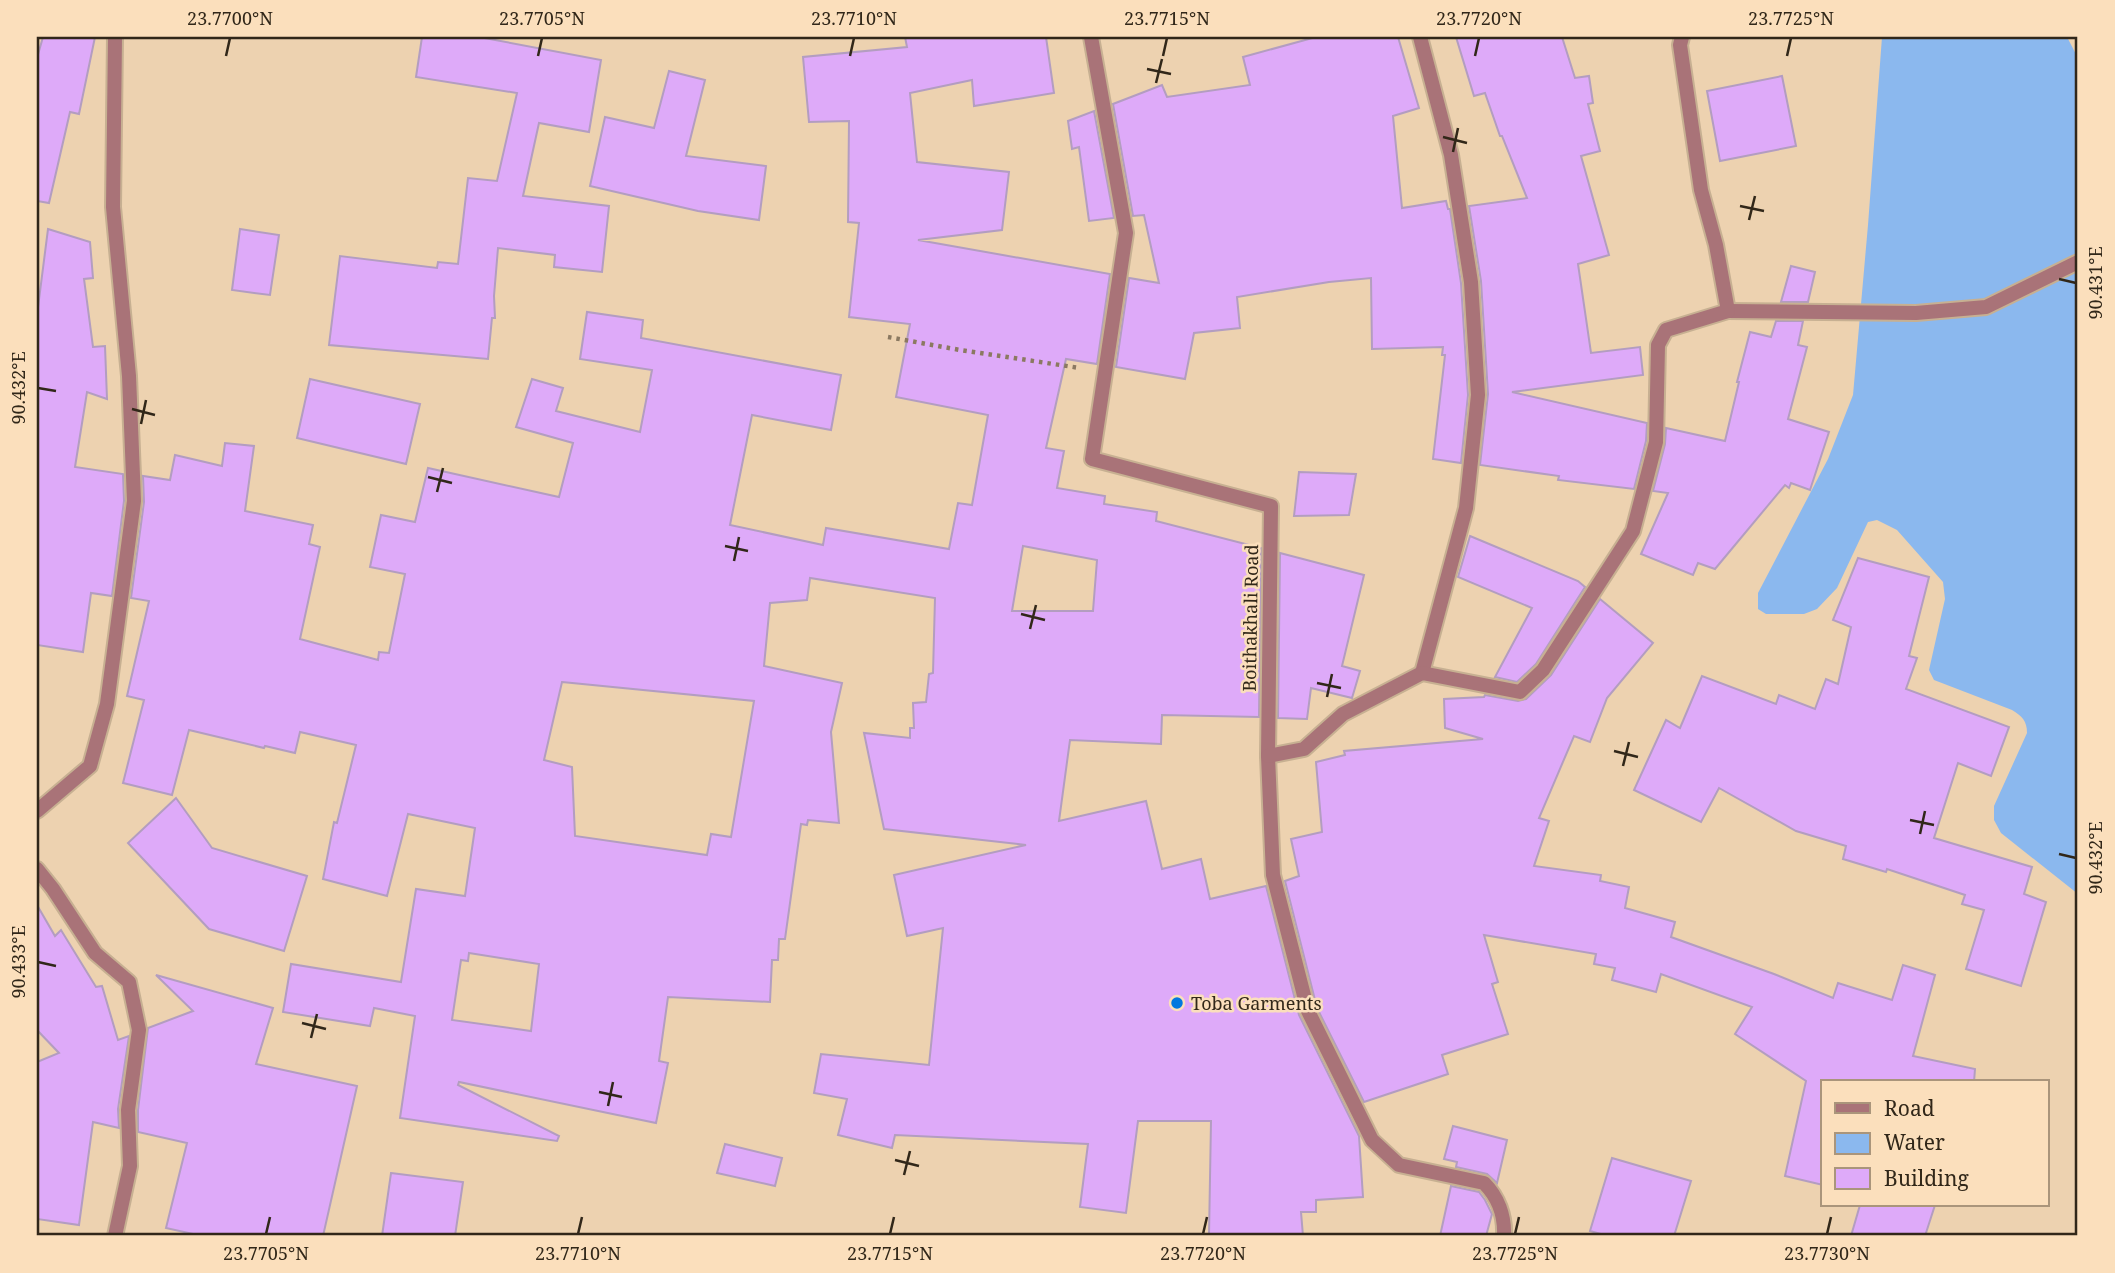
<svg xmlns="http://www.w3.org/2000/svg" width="2115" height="1273" font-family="'Noto Serif',serif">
<rect width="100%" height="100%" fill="#edd2b0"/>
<path fill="#8bb8ee" d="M1882,37H2067L2078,58V894L2001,833L1994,820V806L2027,733C2027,721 2022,716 2012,710L1934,680L1929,670L1945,599L1943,582L1897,530L1877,520L1868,522L1837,588L1817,609L1804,614H1766L1758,609V593L1828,459L1853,395L1868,225Z"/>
<g fill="#deaaf9" stroke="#b39dc0" stroke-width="2" fill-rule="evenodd">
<path d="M43,37H95L79,114L70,112L49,203L37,201V58Z"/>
<path d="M422,37H479L601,60L589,132L539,123L523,196L609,206L602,272L554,267L555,255L498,248L494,296L495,318H492L488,359L329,345L340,256L437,268L438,262L458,264L468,178L497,181L517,93L416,77Z"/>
<path d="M905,37H1046L1054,93L974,106L972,80L910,93L917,162L1009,172L1002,230L918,240L1110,274L1097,364L1066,359L1046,448L1064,451L1057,488L1105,496L1104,504L1157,512L1156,521L1261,548L1259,717L1162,715L1161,744L1070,740L1059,821L1146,801L1162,869L1201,859L1210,899L1266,886L1299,1015L1359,1136L1363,1197L1316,1200V1212H1301L1303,1236H1209L1211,1121H1138L1126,1213L1080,1207L1088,1144L895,1135L892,1148L838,1135L847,1099L814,1093L821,1054L929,1065L943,928L907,936L894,875L1026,845L884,829L864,733L910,738V728H914L913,703L926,702L929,674L933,673L935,598L810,578L807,600L770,603L764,666L842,683L831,732L839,823L808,820L807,825L801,824L785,939H779L778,960H772L770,1002L668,997L659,1061L668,1063L656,1123L459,1082L458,1085L559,1136L557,1141L400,1118L415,1016L374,1008L370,1026L283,1012L291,964L401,982L416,889L465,896L475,828L408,814L387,896L323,879L334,822L337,823L356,745L300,732L295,753L265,746L264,748L189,730L172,795L123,783L144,700L127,696L149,601L131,598L144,502L143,476L170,480L175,455L222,466L225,443L254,446L245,511L313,525L309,544L320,547L300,639L378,660L379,652L389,653L405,574L370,567L381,515L415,522L428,468L559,497L573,443L516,427L532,379L563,388L556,411L640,432L652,370L580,359L587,312L643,320L641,338L841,375L831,430L752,415L730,525L823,545L826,528L949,549L958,503L972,505L988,415L896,397L910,324L849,317L859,223L848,222L849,121L809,122L803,57L907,47ZM1023,546L1097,560L1093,611H1012ZM562,682L754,701L731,837L711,834L707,855L575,836L572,767L544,760ZM469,953L539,964L531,1031L452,1020L461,960L468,961Z"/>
<path d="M1316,37H1398L1419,108L1393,116L1402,208L1446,201L1448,209H1450L1461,283L1468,395L1461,463L1433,459L1445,355H1442L1443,347L1372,349L1371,278L1329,282L1237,297L1240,328L1194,333L1185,379L1116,367L1129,278L1159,283L1144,215L1133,216L1113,104L1162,85L1167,97L1250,85L1243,57Z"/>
<path d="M1456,37H1562L1575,78L1589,76L1593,103L1588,104L1600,151L1581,156L1609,255L1578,264L1591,353L1640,347L1643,375L1512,392L1647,423L1646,441L1634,489L1558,480L1559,476L1480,465L1488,394L1481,281L1469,206L1527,198L1502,136H1500L1485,93L1474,96Z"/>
<path d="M669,71L705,80L686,156L766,166L759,220L698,211L590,186L605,117L654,128Z"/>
<path d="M1782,76L1796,146L1720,161L1707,91Z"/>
<path d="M1094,111L1114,218L1089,221L1079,147L1072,149L1068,121Z"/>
<path d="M48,229L90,242L93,278L84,279L93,347L105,346L107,399L87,392L75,467L123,474L124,501L112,596L91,593L83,652L37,645V315Z"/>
<path d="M240,229L279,235L270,295L232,290Z"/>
<path d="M1791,266L1815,272L1808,302H1781Z"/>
<path d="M1776,321H1803L1798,345L1807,347L1788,419L1829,432L1810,490L1791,483L1789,488L1785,485L1715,569L1698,563L1693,575L1641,554L1668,493L1653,491L1665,444L1666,428L1725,441L1739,382H1737L1750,332L1771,337Z"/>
<path d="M310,379L420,404L406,464L297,438Z"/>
<path d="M1299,472L1356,474L1349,515L1294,516Z"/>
<path d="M1470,536L1578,581L1585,587L1536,664L1517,682L1495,677L1532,608L1458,577Z"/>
<path d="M1280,553L1364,575L1342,666L1360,671L1352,698L1311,688L1307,719L1278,718Z"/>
<path d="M1858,558L1929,577L1909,656L1917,658L1906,689L2009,727L1991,776L1958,763L1934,838L2032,867L2024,894L2046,902L2021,986L1966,969L1984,910L1962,904L1965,895L1887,869L1886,872L1843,859L1846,846L1796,831L1719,788L1701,822L1634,790L1666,720L1680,728L1702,676L1776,704L1779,695L1815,709L1826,679L1838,684L1851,627L1833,620Z"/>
<path d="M1600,599L1653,643L1607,698L1590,742L1574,736L1539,818L1549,821L1534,866L1601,875L1600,881L1629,887L1625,908L1675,922L1671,937L1774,974L1833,998L1838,983L1892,1000L1903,965L1935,975L1913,1056L1975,1069L1974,1082H1823V1185L1785,1176L1806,1081L1735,1034L1752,1007L1661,974L1656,992L1612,980L1615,968L1594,964L1596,954L1484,935L1498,982L1492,984L1508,1034L1442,1055L1448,1074L1364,1102L1317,1008L1285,881L1299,876L1291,839L1322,832L1316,762L1345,755L1344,751L1483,739L1445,728L1444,699L1484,697L1485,695L1518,701L1526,699L1551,675Z"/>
<path d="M176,798L212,848L307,876L284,951L209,929L128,843Z"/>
<path d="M37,905L55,936L61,930L96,987L102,986L118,1040L129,1036L118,1109L119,1128L93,1122L79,1225L37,1219V1062L59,1053L37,1030Z"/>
<path d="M156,975L273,1008L256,1064L357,1086L323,1236H202L166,1228L187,1143L138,1132V1110L148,1028L193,1011Z"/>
<path d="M1453,1126L1507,1140L1497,1183L1487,1174L1456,1167L1457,1162L1444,1159Z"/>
<path d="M725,1144L782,1158L775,1186L717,1173Z"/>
<path d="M1612,1158L1691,1181L1674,1236H1608L1590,1231Z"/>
<path d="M391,1173L463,1182L455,1236H382Z"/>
<path d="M1451,1186L1479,1192L1485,1200L1492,1214L1486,1236H1440Z"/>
<path d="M1860,1205H1935L1925,1236H1851Z"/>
</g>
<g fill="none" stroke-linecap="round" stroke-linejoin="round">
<g stroke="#c7b092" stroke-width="18">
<path id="lane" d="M1728,311L1916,313L1986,307L2078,262"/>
</g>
<g stroke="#c7b092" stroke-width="18">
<g id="street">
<path d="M1091,37L1126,233L1092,459L1271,506L1268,756L1273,875L1308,1011L1372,1140L1399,1165L1484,1183C1498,1197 1505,1216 1504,1236"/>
<path d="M1420,37L1451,155L1471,282L1478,395L1466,508L1422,673"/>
<path d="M1268,756L1304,749L1343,714L1422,673L1520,692L1543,670L1633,531L1656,442L1658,345L1666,330L1728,311L1716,245L1701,190L1680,45L1682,37"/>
<path d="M37,811L90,766L107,704L134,501L129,376L113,207L115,37"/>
<path d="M37,869L53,889L95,953L129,982L139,1030L128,1110L130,1166L115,1236"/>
</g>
</g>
<path stroke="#8b7961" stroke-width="4.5" stroke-dasharray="3.5 5" stroke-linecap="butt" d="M888,337L960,350L1080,368"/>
<use href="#lane" stroke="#a97378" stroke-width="14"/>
<use href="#street" stroke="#a97378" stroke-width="14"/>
</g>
<path fill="none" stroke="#312719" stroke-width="2.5" d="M226,56L230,38M538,56L542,38M850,56L854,38M1163,56L1167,38M1475,56L1479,38M1787,56L1791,38M1147,69L1171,74M1156,83L1162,59M1443,137L1467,143M1453,152L1458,128M1740,206L1764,211M1749,220L1755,196M2059,279L2076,283M38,388L56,391M132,409L155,415M141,424L146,400M428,477L452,483M437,492L443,468M725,546L748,551M734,561L739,537M1021,614L1045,620M1030,629L1036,605M1317,683L1341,688M1327,697L1332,674M1614,751L1638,757M1623,766L1629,742M1910,820L1934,825M1920,834L1925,811M2059,854L2076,858M38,962L56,966M302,1023L326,1029M311,1038L317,1014M599,1092L622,1097M608,1106L613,1082M895,1160L919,1166M904,1175L910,1151M266,1234L270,1217M578,1234L582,1217M890,1234L894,1217M1203,1234L1207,1217M1515,1234L1519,1217M1827,1234L1831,1217"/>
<circle fill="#0078df" stroke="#fbdfbc" stroke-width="2.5" cx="1177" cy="1003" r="7"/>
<g text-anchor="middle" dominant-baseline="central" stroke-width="5" stroke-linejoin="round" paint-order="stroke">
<g font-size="18" fill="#312719" stroke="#fbdfbc">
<text transform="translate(1250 618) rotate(-89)">Boithakhali Road</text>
</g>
<g font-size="18" fill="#312719" stroke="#fbdfbc" text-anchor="start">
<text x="1191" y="1003">Toba Garments</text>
</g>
</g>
<rect width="2115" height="1273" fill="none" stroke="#fbdfbc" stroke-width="77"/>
<rect x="1821" y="1080" width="228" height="126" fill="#fbdfbc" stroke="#aa957b" stroke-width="2"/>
<rect x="1835" y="1103" width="35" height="10" fill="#a97378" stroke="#aa957b" stroke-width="2"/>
<text x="1884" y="1116" font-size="21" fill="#312719">Road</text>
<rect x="1835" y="1133" width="35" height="21" fill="#8bb8ee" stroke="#aa957b" stroke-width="2"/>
<text x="1884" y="1150" font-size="21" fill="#312719">Water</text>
<rect x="1835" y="1168" width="35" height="21" fill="#deaaf9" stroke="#aa957b" stroke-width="2"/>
<text x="1884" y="1186" font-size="21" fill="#312719">Building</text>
<rect x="38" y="38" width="2038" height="1196" fill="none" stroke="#312719" stroke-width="2.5"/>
<g font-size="18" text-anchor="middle" fill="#312719">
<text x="230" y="25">23.7700°N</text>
<text x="542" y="25">23.7705°N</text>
<text x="854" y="25">23.7710°N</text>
<text x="1167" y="25">23.7715°N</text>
<text x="1479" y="25">23.7720°N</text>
<text x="1791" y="25">23.7725°N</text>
<text transform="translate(2096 283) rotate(-90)" y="6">90.431°E</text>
<text transform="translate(19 388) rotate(-90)" y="6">90.432°E</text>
<text transform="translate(2096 858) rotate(-90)" y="6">90.432°E</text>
<text transform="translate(19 962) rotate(-90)" y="6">90.433°E</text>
<text x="266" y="1260">23.7705°N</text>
<text x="578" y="1260">23.7710°N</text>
<text x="890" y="1260">23.7715°N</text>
<text x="1203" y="1260">23.7720°N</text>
<text x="1515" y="1260">23.7725°N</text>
<text x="1827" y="1260">23.7730°N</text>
</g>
</svg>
